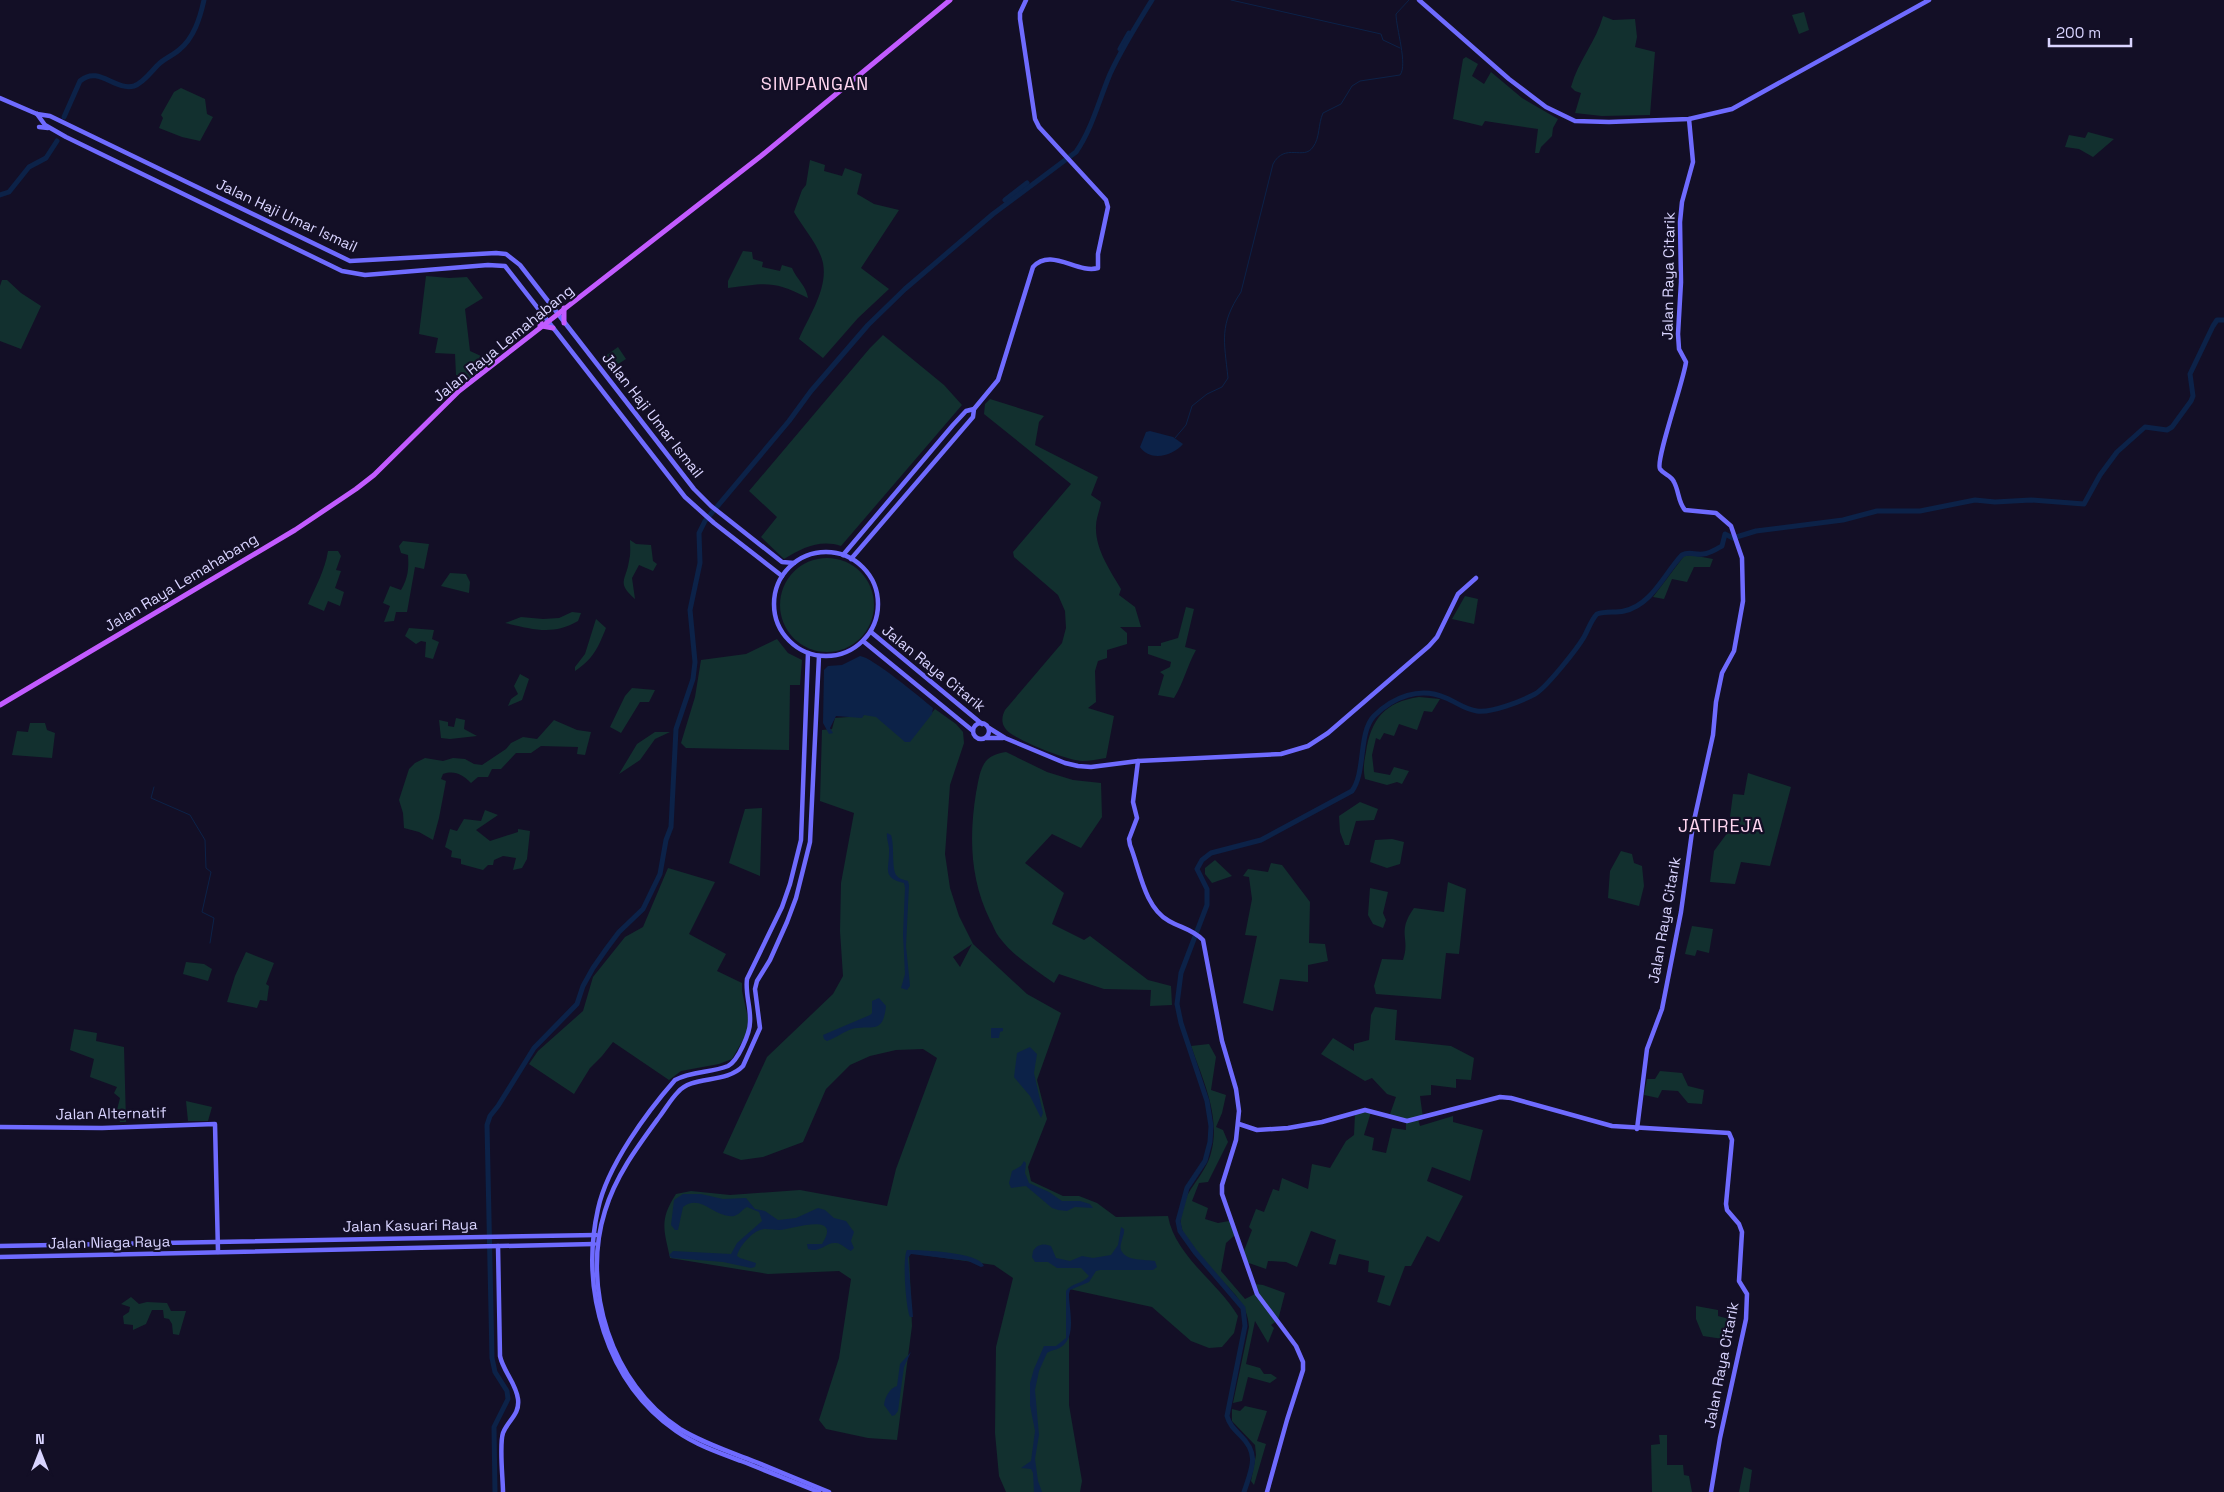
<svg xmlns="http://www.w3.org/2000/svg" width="2224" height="1492" font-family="'Space Grotesk',sans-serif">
<rect width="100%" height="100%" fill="#130f26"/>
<g fill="#12302f" fill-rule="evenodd">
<path d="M1804,12L1809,30L1799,34L1792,15Z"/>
<path d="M1603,16L1613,20L1635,19L1637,37L1635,47L1655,52L1650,115L1602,116L1575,113L1581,93L1575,91L1571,87C1578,61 1596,42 1603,16Z"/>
<path d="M1466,57L1478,64L1472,76L1484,84L1491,72L1522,98L1558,119L1553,128L1552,136L1541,147L1539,153H1535L1538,129L1485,121L1482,126L1453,119L1463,59Z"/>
<path d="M181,88L205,99L207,114L213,117L200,141L182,137L159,128L163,118L161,115L174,92Z"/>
<path d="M2088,132L2114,139L2093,157L2079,149L2065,147L2069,135L2085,138Z"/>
<path d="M810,160L825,165L824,171L842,176L845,168L862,174L857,194L874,204L899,210L861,268L889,289L858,318L823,358L799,339C809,316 828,289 823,263C819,245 803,228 794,212L802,190L806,185Z"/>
<path d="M743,251L752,252L753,259L763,262L762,267L780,271L782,265L792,268C797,280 806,285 808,298C773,280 766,283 728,288V281Z"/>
<path d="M426,276L449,278L467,277L483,298L465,309L470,351L492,361L469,379L456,375L455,354L435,353L438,338L419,334Z"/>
<path d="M2,280H7L21,293L41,306L21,349L0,341V286Z"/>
<path d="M883,335L944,385L962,405L841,546C820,539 802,548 784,559L761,537L777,517L749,491L870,348Z"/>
<path d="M618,347L626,359L612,368L604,357Z"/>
<path d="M990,399L1044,416L1039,422L1035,445L1098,477L1091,495L1101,502C1100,510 1096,518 1096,526C1095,549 1110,570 1121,589L1119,595L1135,607L1141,627H1120L1127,633V644L1107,650V658L1098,661L1095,671L1096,702L1088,708L1114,716L1106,758C1098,759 1090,761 1082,761C1069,761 1011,739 1005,728C1001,722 1002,716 1005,710L1062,643L1066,628L1065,611L1058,595L1014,557L1013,552L1071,484L984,414L985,404Z"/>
<path d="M630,540L636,544L651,545L653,561L657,564L653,571L639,565L632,578L635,599C616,582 626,581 629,561C631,554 630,547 630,540Z"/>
<path d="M403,541L429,544L424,569L415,567L407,612H396L394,621L384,622L390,606L383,603L390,586L401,590C408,578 409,569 408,555L401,553L399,546Z"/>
<path d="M328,551H338L341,556L336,570L341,571L335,588L344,592L340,606L328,601L324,611L308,604C316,586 325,570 328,551Z"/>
<path d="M1691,555L1713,559L1710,567H1694L1687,582L1672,579L1664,599L1653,597L1684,556Z"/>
<circle cx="827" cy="605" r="47"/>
<path d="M450,573L466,574L470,582L469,593L441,586Z"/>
<path d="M1465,596L1478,599L1474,624L1452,619Z"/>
<path d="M1186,607L1194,609L1185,647L1196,650C1187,666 1184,682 1174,698L1158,695L1164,675L1160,672L1170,667L1171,662L1148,654V646H1161V643L1178,638Z"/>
<path d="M572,612L581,613L578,621C552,636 533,629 505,623L521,617L543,619L559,618Z"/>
<path d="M596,619L606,628C598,648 593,659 575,671V667L585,654Z"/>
<path d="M409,628L434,630L432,639L439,642L433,659L425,657L426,642L421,641L416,644L405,636Z"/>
<path d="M777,639L788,653L802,660L800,685H790L789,750L686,748L681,743L695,697L701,660L746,654Z"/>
<path d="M520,674L529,679L522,700L508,706L511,699L518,694L514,686Z"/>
<path d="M632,688L655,690L649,702H640L621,733L610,727L625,696Z"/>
<path d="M1419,697L1440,699L1432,712L1424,711L1417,730L1399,724L1394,736L1384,733L1380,740L1376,738L1372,755L1374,772L1390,775L1394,767L1409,771L1402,784L1397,782L1387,785L1365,779C1363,769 1364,762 1366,752C1371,719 1385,702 1419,697Z"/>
<path d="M935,709L956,724L963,732L964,743L950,785L945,854L950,888L959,916L973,944L1027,994L1061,1013L1037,1080L1047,1119L1028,1167L1031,1181L1063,1196H1079L1097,1203L1116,1217L1168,1216C1175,1256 1218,1282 1238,1316L1234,1333L1222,1347L1209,1348L1191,1341L1152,1307L1069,1289V1405L1082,1481L1080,1492H1006L999,1476L995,1433L996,1347L1013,1278L994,1265L909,1253L912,1326L897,1440L868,1438L826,1429L819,1420L839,1358L851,1279L839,1271L768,1274L670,1258C664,1230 659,1220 676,1194L691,1191L730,1195L800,1190L887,1206L896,1169L937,1058L923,1049L896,1050L870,1056L850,1065L826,1089L803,1142L763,1157L741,1160L723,1153L767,1057L833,994L843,976L840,931L841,883L854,813L820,801L822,730L832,729L835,718L862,716L868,713L876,715L908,741ZM972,944L960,967L953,957Z"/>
<path d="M456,718L465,720L464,729L477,736L450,739L441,738L439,720L448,722V726L454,727Z"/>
<path d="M554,720L577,730L591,732L585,755L577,754L578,747L541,746L531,753H516L501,769H492L488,777H478L471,783C463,775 455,770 443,774L441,779L446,781L439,818L433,840L419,832L404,828L403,813L399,800L409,769L415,763L425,758L443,761L453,758L465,759L474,764L482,765L506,749L511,743L523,737L537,739Z"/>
<path d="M30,723H45L47,730L55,733L52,758L12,755L17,731L28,732Z"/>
<path d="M655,732H670L655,739L640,760L619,774L637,744Z"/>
<path d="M1006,752L1047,772L1073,780L1101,783L1102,817L1081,848L1052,834L1025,863L1064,893L1052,924L1084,940L1090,936L1148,980L1171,986L1172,1005L1150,1006L1151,990L1104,989L1059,974L1054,983C1034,969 1013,956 999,937C995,932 993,925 990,920C970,879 969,837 976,793C978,784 979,772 984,764C988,756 998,753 1006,752Z"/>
<path d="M1748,773L1791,787L1770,866L1741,862L1735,884L1710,882L1714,851L1728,832L1733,794L1744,795Z"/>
<path d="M1360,802L1378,809L1374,820L1356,821L1349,845H1345L1340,832L1339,816Z"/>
<path d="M762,808L760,876L729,863L745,809Z"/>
<path d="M485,810L498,815L476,830L490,841L518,832V829L530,831L527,859L522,868L513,870L516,858L503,856L494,860L493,865H488L483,870L461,864V859L451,857L452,851L445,847L450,829L457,831L464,819L481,821Z"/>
<path d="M1392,839L1404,842L1400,864L1387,868L1370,862L1375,840Z"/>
<path d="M1621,851L1632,854L1634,863L1642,866L1644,886L1639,906L1608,898L1610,871Z"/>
<path d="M1215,860L1232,876L1212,883L1205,874V868Z"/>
<path d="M1271,863L1282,865L1310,902L1309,943L1325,944L1328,961L1308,965V982L1280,979L1273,1011L1243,1003L1257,936L1245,935L1252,899L1249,877L1243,876L1248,869L1268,872Z"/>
<path d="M668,868L715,882L689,934L726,954L717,971L742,983V991L748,1018L747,1033L732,1059L719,1064L681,1071L669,1080L613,1042L602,1056L590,1068L574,1094L529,1064L538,1051L583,1011L593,977L625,937L643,927Z"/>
<path d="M1448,882L1466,889L1459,954L1446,953L1441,999L1376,994L1374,986L1382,959L1403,960C1411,938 1396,933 1414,908L1444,912Z"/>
<path d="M1370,888L1388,892L1383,913L1386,920L1383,928L1373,924L1368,915Z"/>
<path d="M1692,926L1713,929L1709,953L1697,950L1695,956L1685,954Z"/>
<path d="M246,952L274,963L266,984L269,986L267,1001L260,1000L257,1008L227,1002L235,976Z"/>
<path d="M186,962L204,964L212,969L208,981L183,974Z"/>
<path d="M1375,1007L1397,1010L1395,1040L1451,1046L1474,1058L1471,1080L1456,1079V1088L1431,1085V1095L1420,1096L1423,1118L1418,1119L1420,1126L1453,1116V1122L1483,1130L1470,1181L1432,1167L1427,1181L1463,1196L1439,1242L1427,1236L1411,1266H1405L1390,1306L1377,1302L1385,1276L1368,1272L1369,1261L1339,1254L1336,1265L1329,1264L1336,1240L1311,1231L1297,1267L1286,1262L1268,1261L1266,1269L1246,1262L1244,1251L1252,1230L1249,1227L1256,1209L1264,1212L1273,1189L1279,1191L1282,1178L1308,1189L1312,1164L1330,1168L1346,1141L1354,1135L1355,1114L1364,1110L1371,1112L1364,1135L1374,1138L1372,1150L1386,1153L1392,1128L1406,1130V1119L1389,1117L1396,1097L1387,1094L1372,1078L1365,1081L1321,1054L1333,1038L1354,1051V1044L1369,1040L1371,1015Z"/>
<path d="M74,1029L97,1033L96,1041L124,1047L126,1122H120L117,1110L120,1098L114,1093L117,1087L90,1077L94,1059L70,1050Z"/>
<path d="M1209,1044L1216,1057L1211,1090L1226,1095L1222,1113L1216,1127L1223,1130L1228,1142L1208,1182L1199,1183L1192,1201L1208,1208L1205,1219L1218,1223L1229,1221L1235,1235L1226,1243L1221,1271L1245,1299L1259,1292L1255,1284L1263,1285L1285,1293L1278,1320L1271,1325L1274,1328L1268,1343L1255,1321L1246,1364L1260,1368L1264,1374H1271L1277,1378L1270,1383L1248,1377L1242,1401L1233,1403L1249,1327C1248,1303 1231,1291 1216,1274C1208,1266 1201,1256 1194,1248C1189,1241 1182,1234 1181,1225C1176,1197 1205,1178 1211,1153C1221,1117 1203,1080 1191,1046Z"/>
<path d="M1660,1071L1682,1073L1688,1086L1704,1090L1702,1104L1688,1103L1678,1091L1662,1090L1658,1098L1644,1095L1647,1079H1655Z"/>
<path d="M186,1101L212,1107L208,1121H188Z"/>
<path d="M131,1297L139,1304L147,1302L167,1303L171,1311H186L179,1335L173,1334L172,1324L169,1319L164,1318L163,1310H152L146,1324L133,1330V1325L124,1324L123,1316L129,1312L130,1307L121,1304Z"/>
<path d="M1696,1306L1718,1310V1316L1729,1319L1723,1339L1703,1336L1696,1319Z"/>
<path d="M1245,1406L1267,1411L1257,1441L1266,1444L1254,1485L1251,1481L1256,1455L1255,1445L1232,1421V1409L1240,1411Z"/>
<path d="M1659,1435H1667V1465H1683L1684,1475L1689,1476L1692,1492H1652L1651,1445L1660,1444Z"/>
<path d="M1744,1467L1752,1470L1749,1492H1739Z"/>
</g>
<g fill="#0c2248">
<path d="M1150,431L1173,437L1183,444C1173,456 1150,462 1140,447L1146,432Z"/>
<path d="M860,656C872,657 921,698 933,708L932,714L910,742H905L876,717L864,715L862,718L836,716L830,728L833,733L829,734L823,723L824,670L828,666L842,665Z"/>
<path d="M887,833L891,835C895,847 891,870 897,876C899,879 905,880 908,881L909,885L906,946L910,986L907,990L901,988L905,974L903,935L905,888L904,883C882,878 889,869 889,853C890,846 886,839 887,833Z"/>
<path d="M879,998L886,1006C883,1036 871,1024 852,1029C843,1032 836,1038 827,1041L824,1039L823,1035L870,1015L872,1013V1001Z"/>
<path d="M991,1028H1003V1031L1000,1032L999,1038H991Z"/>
<path d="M1030,1047L1037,1054L1034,1073L1043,1113L1041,1118L1030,1096L1014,1077L1017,1053Z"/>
<path d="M1024,1161L1026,1163L1025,1173L1029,1183L1049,1192L1062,1201H1080L1090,1204L1093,1208L1075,1207L1067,1211L1058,1210L1052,1208L1026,1186L1011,1188L1009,1183L1012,1171L1021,1166Z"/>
<path d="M683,1194H701L723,1199L746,1198L755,1209L765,1211L778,1220L796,1218L818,1208L825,1210L834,1218L846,1221L854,1232L851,1241L854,1248L851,1251C846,1249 841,1243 836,1243C825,1242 822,1253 808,1249L807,1244H822C843,1211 793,1229 779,1230C773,1230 765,1228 760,1230C751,1233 739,1247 737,1256L740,1258L756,1263L755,1267L751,1268L723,1262L672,1258L669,1255L673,1251L731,1254L737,1243L762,1221L759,1212L747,1207C742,1209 741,1214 734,1216C715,1219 701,1193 683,1207L678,1230H675L671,1225L674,1200Z"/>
<path d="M1121,1227L1124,1229C1125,1235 1119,1244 1121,1250C1126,1262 1146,1259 1155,1261L1157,1267L1153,1270H1100L1096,1271L1089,1282L1070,1290L1069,1294C1069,1310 1077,1337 1061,1347C1057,1350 1051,1350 1047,1353L1039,1371L1035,1390L1039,1435L1035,1459L1038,1481L1042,1492H1034L1033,1473L1031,1469L1021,1468L1031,1461L1035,1431L1030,1405V1383L1034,1369L1044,1346H1056L1066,1338V1291C1071,1283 1083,1284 1089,1276L1081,1268H1057L1048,1262H1035L1032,1257L1033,1251C1037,1244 1044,1243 1051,1246L1056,1258L1070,1261L1082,1256L1093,1258L1111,1255L1118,1245Z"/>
<path d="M907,1250C922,1250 979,1252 984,1266L981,1267L968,1261L911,1254L908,1258L913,1317H910C906,1308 902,1259 907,1250Z"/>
<path d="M911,1352L904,1367L898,1411L895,1415L892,1416L884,1405C885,1397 889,1389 897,1386L900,1364Z"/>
</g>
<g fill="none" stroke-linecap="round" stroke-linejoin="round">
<g stroke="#0c2248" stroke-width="1">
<path d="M1231,0L1381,34L1383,40L1400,48"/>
<path d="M1175,438L1186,425L1192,406L1207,394L1222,387L1228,378C1224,340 1219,325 1241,292L1273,164C1285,142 1304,161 1313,147C1320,138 1318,124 1323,113L1341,104L1352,86L1360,81L1400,75C1408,65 1396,28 1396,14L1409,0"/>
<path d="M154,787L151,798L190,815L205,840L206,868L211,872L202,912L214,918L210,943"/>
</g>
<g stroke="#0c2248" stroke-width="5">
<path d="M1120,49L1129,33"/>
<path d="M64,117L80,81C99,65 114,91 134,86C144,83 152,70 160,63C166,58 173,55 179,50C194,38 200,18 204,0"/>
<path d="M0,195L9,192L29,167L46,158L57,141"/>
<path d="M1005,200L1027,183"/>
<path d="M495,1492L494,1427L508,1399L507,1391L495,1372L492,1358L487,1125L490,1116L498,1106L534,1048L577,1004L583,986L593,968L607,948L619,932L643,909L660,874L666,840L671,827L676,729L693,679L695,662L690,610L700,563L699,533L705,521L789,421L811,391L868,325L905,289L993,214L1076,152C1092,129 1099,100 1110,74C1122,48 1137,24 1152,0"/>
<path d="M1244,1492C1252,1468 1260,1454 1240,1435C1234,1429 1229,1424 1227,1416L1245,1326L1243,1308L1195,1252L1180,1231L1178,1221L1187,1188L1205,1161L1210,1142L1211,1126L1207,1101L1181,1023L1177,1004L1181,973L1207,905V889L1197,869L1202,860L1211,853L1261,840L1352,791C1366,772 1358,733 1374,716C1393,697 1420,686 1446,698C1456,702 1466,710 1477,711C1492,713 1522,701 1535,694C1546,688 1577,649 1584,637C1588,630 1591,620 1597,614C1606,611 1615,613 1624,611C1652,605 1664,574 1682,555C1689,551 1695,555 1703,554C1709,554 1717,549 1722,546L1725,534L1733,538L1756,531L1843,520L1877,511H1920L1975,500L1995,502L2031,500L2084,504L2100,475L2117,452L2145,427L2167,430L2172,427L2191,401L2193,396L2190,374L2213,326L2217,320H2224"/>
</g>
<g stroke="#6f6bff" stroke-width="4.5">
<path d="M1419,0L1509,79L1546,107L1575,121L1609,122L1689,119L1732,109L1929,0"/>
<path d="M0,98L37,114L50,116L350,261L496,253L506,254L520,265L694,489L711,506L782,562L794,563"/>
<path d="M37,114L45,125L66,137L342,271L365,275L488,265L505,266L685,497L714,523L782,576"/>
<path d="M39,127L48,128"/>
<circle cx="826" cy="604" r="52"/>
<path d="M843,555L953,425L966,411L974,409"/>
<path d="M851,559L973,417L974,409L998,380L1033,267C1051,247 1077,274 1098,268V254L1108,207L1106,200L1039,127L1035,119L1020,19V13L1026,0"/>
<path d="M871,632L982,724"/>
<path d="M863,641L973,731"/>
<path d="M808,653L801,840L790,884L782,907L747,979C745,994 751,1007 750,1022C750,1033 738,1061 728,1066C711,1073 692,1071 675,1080C647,1112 607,1166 598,1209C580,1290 606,1382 676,1431C696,1445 719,1453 741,1461C767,1471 793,1482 819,1492"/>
<path d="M819,656L810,842L796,898L787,922L770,960L757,981L755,989L760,1028L743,1066C726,1084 692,1075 678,1092C671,1099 666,1108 660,1116C638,1146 616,1175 605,1211C581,1287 611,1384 680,1429C703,1443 730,1452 756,1462C780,1472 805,1482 829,1492"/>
<circle cx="981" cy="731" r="8"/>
<path d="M989,728L1005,738L1065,763L1078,766L1091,767L1138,761L1281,754L1308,746L1328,733L1429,646L1437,637L1458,594L1476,578"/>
<path d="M986,738H1003"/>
<path d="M1138,761L1133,802L1137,818L1129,839L1130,845C1140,870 1144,907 1169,921C1181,928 1192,929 1203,940L1222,1041L1236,1089L1239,1111L1236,1140L1222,1185V1194L1257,1294L1296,1346L1303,1362V1370L1287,1420L1267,1492"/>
<path d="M1239,1124L1257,1130L1288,1128L1322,1122L1365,1110L1407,1121L1500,1097L1511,1098L1612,1126L1729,1133L1732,1140L1726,1204L1727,1210L1739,1224L1742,1232L1739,1281L1747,1294L1746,1319L1720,1438L1711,1492"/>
<path d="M0,1127L102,1128L215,1124L218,1252"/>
<path d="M1637,1129L1647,1049L1662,1009L1681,912L1693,825L1713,735L1716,702L1722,673L1734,651L1743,601L1742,558L1731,526L1716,513L1685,510C1678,502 1679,491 1674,482C1671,475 1664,475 1660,469C1655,461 1684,380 1686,362L1679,349L1678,334L1681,282L1680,222L1682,202L1693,162L1689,119"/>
<path d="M0,1246L596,1235"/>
<path d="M498,1246L500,1356C503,1371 516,1383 518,1399C520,1415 508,1420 503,1433C499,1445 503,1479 503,1492"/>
<path d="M0,1257L594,1244"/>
</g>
<g stroke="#c25bff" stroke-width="5">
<path d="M564,308V323"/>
<path d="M540,326L542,313"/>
<path d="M542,326L553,328"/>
<path d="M0,705L295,530L356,489L374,475L459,391L761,156L950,0"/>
</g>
</g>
<g text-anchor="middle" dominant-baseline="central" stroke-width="4.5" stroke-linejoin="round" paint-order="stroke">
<g font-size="15" fill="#d9d4ff" stroke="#130f26">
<text transform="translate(287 215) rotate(25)">Jalan Haji Umar Ismail</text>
<text transform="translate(1668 276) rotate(-89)">Jalan Raya Citarik</text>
<text transform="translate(503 343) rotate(-39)">Jalan Raya Lemahabang</text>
<text transform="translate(653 415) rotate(52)">Jalan Haji Umar Ismail</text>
<text transform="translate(181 582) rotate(-31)">Jalan Raya Lemahabang</text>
<text transform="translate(934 668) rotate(39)">Jalan Raya Citarik</text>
<text transform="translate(1664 920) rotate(-80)">Jalan Raya Citarik</text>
<text transform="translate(111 1113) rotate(-1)">Jalan Alternatif</text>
<text transform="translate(410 1225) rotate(-1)">Jalan Kasuari Raya</text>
<text transform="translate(109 1242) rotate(-1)">Jalan Niaga Raya</text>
<text transform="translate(1721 1365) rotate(-79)">Jalan Raya Citarik</text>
</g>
<g font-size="18" letter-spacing="1" fill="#ffd6f0" stroke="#130f26">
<text x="815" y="83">SIMPANGAN</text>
<text x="1721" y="825">JATIREJA</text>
</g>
</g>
<g transform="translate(40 1452)" stroke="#130f26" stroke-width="4" paint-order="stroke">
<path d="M0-4L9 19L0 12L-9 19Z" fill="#d9d4ff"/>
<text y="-8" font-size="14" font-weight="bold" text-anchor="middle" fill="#d9d4ff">N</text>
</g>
<path d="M2049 38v8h82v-8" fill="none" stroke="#d9d4ff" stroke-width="2.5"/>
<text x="2056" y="38" font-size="15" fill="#d9d4ff" stroke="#130f26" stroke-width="4" paint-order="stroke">200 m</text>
</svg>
